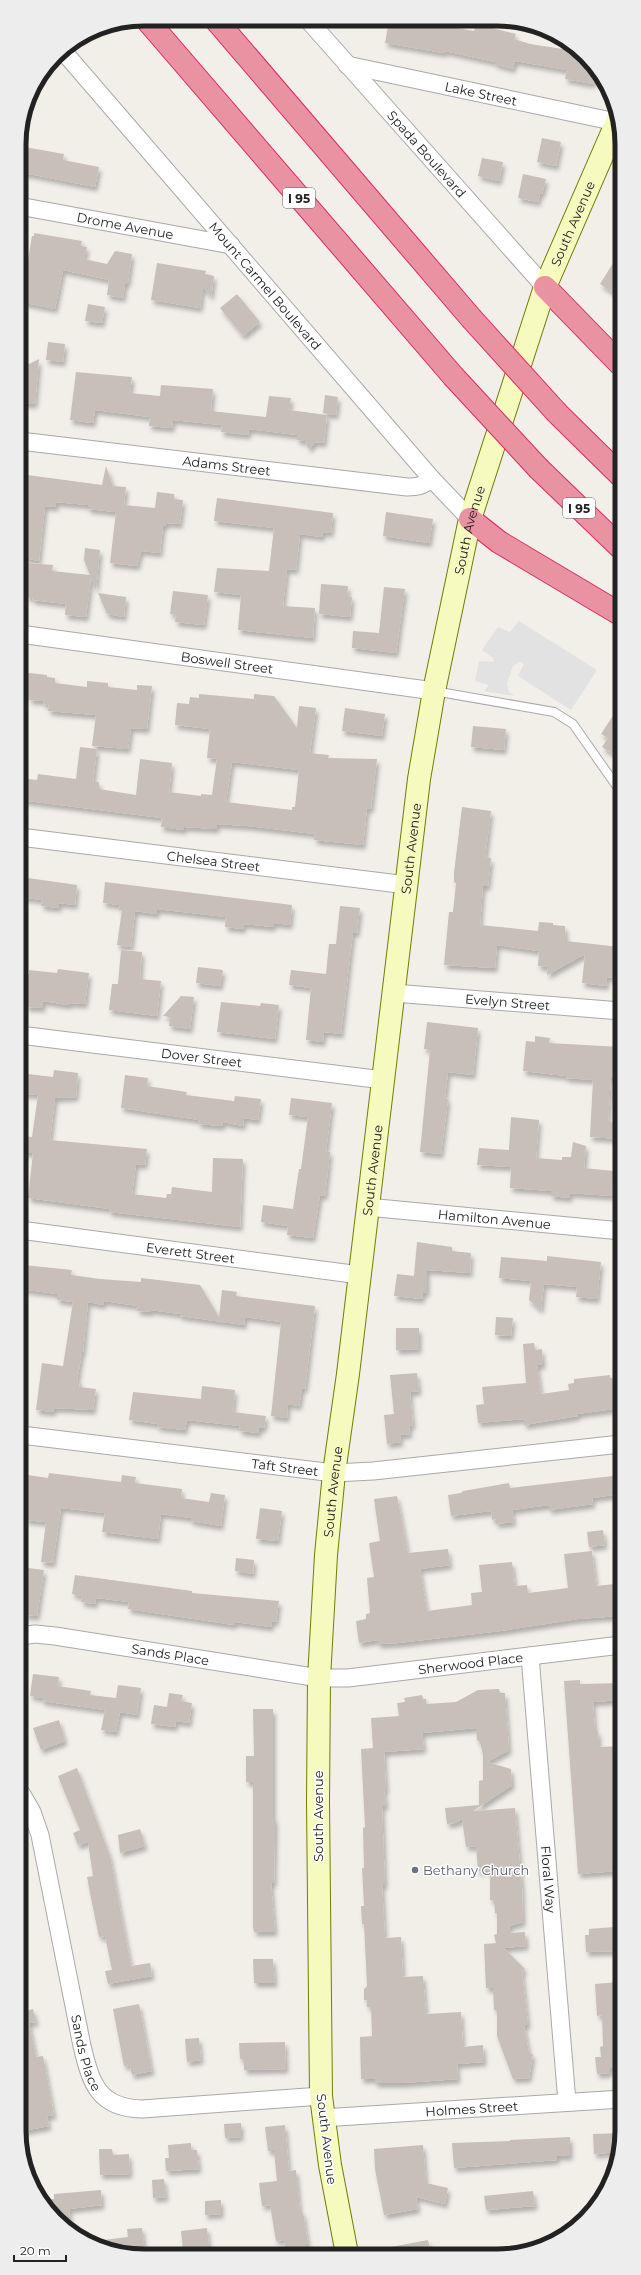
<svg xmlns="http://www.w3.org/2000/svg" width="641" height="2275" font-family="Montserrat,sans-serif">
<defs>
<filter id="shadow"><feDropShadow dx="2.5" dy="4.5" stdDeviation="2" flood-color="#0004"/></filter>
</defs>
<rect width="100%" height="100%" fill="#f2efe9"/>
<path fill="#e2e2e2" d="M519,621L597,670L571,710L518,676L524,664L520,662L513,666L507,683L509,692L514,696L484,691L489,685L475,681L479,661L494,662L493,658L482,650L498,627L510,632Z"/>
<g fill="#c7bfb8" fill-rule="evenodd" filter="url(#shadow)">
<path d="M389,21H441V25L474,31L476,24L516,34L514,39L530,44L569,50L571,44L586,56L596,70L593,84L565,79L567,70L515,61L513,69L495,64V62L445,51L444,53L385,43Z"/>
<path d="M542,138L561,142L556,166L537,162Z"/>
<path d="M19,146L64,154L63,160L99,167L95,187L19,172Z"/>
<path d="M482,158L503,162L499,181L478,176Z"/>
<path d="M523,174L546,179L542,194L540,193L538,202L518,198Z"/>
<path d="M34,233L82,241L81,246L87,247L84,259L107,264L115,251L132,254L128,282L125,284L123,298L107,295L109,280L63,270L55,309L21,302L32,236H34Z"/>
<path d="M620,252V297L600,284Z"/>
<path d="M157,263L206,271L205,274L214,276L211,297L203,287L200,308L151,300Z"/>
<path d="M237,294L260,322L243,336L220,308Z"/>
<path d="M88,304L105,307L102,323L85,321Z"/>
<path d="M48,342L65,344L63,362L46,360Z"/>
<path d="M39,359L35,404L20,403L22,363L29,364Z"/>
<path d="M76,372L132,377L130,393L160,396L161,385L213,389L211,411L266,417L269,396L291,398L289,410L327,415L324,443L315,442L309,449L305,441L297,440V435L249,429L248,435L221,432L222,425L173,420L172,428L149,426L150,417L95,410L93,423L70,420Z"/>
<path d="M325,395L338,397L336,415L323,413Z"/>
<path d="M106,466L113,486L126,487L124,505L155,508L157,492L174,494V499L183,500L180,524L166,523L165,526H163L160,553L141,551L137,566L110,563L116,512L88,509V505L56,502V507L45,506L39,561L20,557V474L102,485Z"/>
<path d="M217,498L333,513L331,533L323,532L322,537L300,534L296,570L287,569L283,606L315,608L313,638L238,630L241,595L214,592L217,568L269,571L274,528L214,521Z"/>
<path d="M386,512L433,519L429,543L383,536Z"/>
<path d="M85,548L100,550L96,590L91,578L86,617L65,615L66,604L33,600L32,597H26L27,589L25,588L27,563L53,565L52,571L90,575L84,560Z"/>
<path d="M321,584L348,586L347,596L352,597L350,617L319,614Z"/>
<path d="M384,587L405,589L396,653L352,648L353,631L379,633Z"/>
<path d="M173,591L208,595L204,625L175,622L176,615L170,614Z"/>
<path d="M98,593L126,597L124,617L107,614Z"/>
<path d="M20,672L47,675V677L55,678V683L87,687V681L108,683V687L137,690V685L152,686L147,729L131,728L128,749L92,746L96,715L48,711L49,705L43,704L44,701L29,700L30,695L20,694Z"/>
<path d="M199,694L254,699V694L274,696L297,728L299,706L316,708L310,753L329,755L328,758L377,759L371,809L367,808L363,845L314,840L315,834L248,826L217,824V829L184,827V830L161,827L162,818L20,800V778L37,780L38,774L76,779L80,747L97,749L93,782H99V789L136,795L140,759L172,763L169,792L201,796V794L212,795L217,759L207,758L210,729L175,725L177,703L189,704L190,697L199,698ZM232,762L299,770L295,807H292V810L226,802Z"/>
<path d="M620,705V758L602,747L608,738L601,734Z"/>
<path d="M345,708L385,714L382,736L342,731Z"/>
<path d="M473,726L506,729L504,750L471,747Z"/>
<path d="M462,807L491,811L485,858H491L488,886H483L480,925L538,931L539,922L553,923V925L565,926L566,941L620,947L621,978L607,977L606,986L582,983L585,954L547,975L548,967L538,966L539,951L497,945L495,968L444,965L449,912H453L456,883L454,882V873Z"/>
<path d="M21,877L77,885L75,905L59,903V908L41,906L42,900L20,897Z"/>
<path d="M105,882L292,905L290,925L274,923L273,927L244,924L243,929L225,927L226,917L157,909V914L135,911L131,947L117,945L122,910H119L120,905L103,903Z"/>
<path d="M340,906L360,908L357,933L353,932L341,1034L324,1032L323,1042L306,1040L311,988L289,985L291,970L326,974L329,944H336Z"/>
<path d="M121,950L142,952L140,979L161,981L157,1016L109,1010L112,984H118Z"/>
<path d="M198,967L223,970L220,986L196,983Z"/>
<path d="M58,969L89,973L85,1004L70,1003L68,1005L43,1001V1008L26,1007V1000H20V973L29,974V970L57,973Z"/>
<path d="M181,996L194,997L190,1029L169,1026L170,1017L163,1016Z"/>
<path d="M221,1002L260,1006L261,1003L279,1005L275,1039L217,1032Z"/>
<path d="M427,1022L478,1028L473,1075L448,1072L445,1098L448,1099L441,1154L420,1152L430,1050L424,1049Z"/>
<path d="M535,1036L550,1038L549,1043L621,1047V1084L611,1076L608,1122L621,1123V1139L590,1137L593,1080L566,1078V1076L523,1071L526,1041L535,1042Z"/>
<path d="M54,1070L78,1073L76,1097L55,1098L50,1140L147,1149L145,1165L136,1164L132,1194L166,1198L167,1194H171L172,1187L212,1192L213,1158L243,1159L240,1227L109,1212L110,1209L28,1198L33,1153L20,1152V1136L32,1137L38,1095L20,1093V1073L53,1077Z"/>
<path d="M125,1075L148,1078L147,1086L187,1092L186,1095L234,1101L235,1096L261,1099L258,1120L244,1118L243,1126L223,1122L222,1126L198,1124L199,1120L121,1108Z"/>
<path d="M291,1098L332,1103L326,1151L330,1152L325,1196L320,1195L313,1238L287,1235L288,1226L261,1222L263,1205L293,1209L299,1169H301L308,1117L289,1115Z"/>
<path d="M511,1117L539,1120L536,1158L562,1160V1157H571L573,1142L586,1146L584,1168L614,1171L612,1196L570,1193V1198L551,1196V1191L510,1188L511,1167L477,1165L479,1148L509,1150Z"/>
<path d="M417,1242L452,1247V1251L471,1253L470,1273L427,1270V1292L423,1293L422,1299L394,1296L397,1274L414,1276Z"/>
<path d="M547,1256L601,1262L597,1299L576,1297L577,1287L544,1284L541,1310L529,1300L531,1281L499,1278L501,1257L547,1261Z"/>
<path d="M24,1265L72,1270L71,1275L100,1279L141,1282V1278L200,1285L219,1317L222,1290L237,1292L236,1296L315,1306L305,1389L302,1388L299,1406L288,1404L287,1418L271,1416L281,1322L245,1317L244,1325L180,1316V1314L151,1310V1312L137,1311L138,1306L104,1301L103,1305L88,1302L83,1352H82L77,1381H80L79,1387L96,1389L93,1410L54,1408L53,1412L36,1410L42,1363L63,1366L73,1302L57,1300V1294L21,1289Z"/>
<path d="M496,1317L513,1318L511,1336L495,1335Z"/>
<path d="M396,1328H419V1349L396,1350Z"/>
<path d="M534,1343L535,1350L542,1349L543,1365H537L541,1394L569,1390L568,1384L574,1383V1379L610,1375V1378L619,1377L621,1408L577,1414L578,1416L524,1425V1419L478,1423L476,1405L484,1404L482,1387L526,1383L523,1344Z"/>
<path d="M417,1373L419,1391L410,1392L413,1425L409,1426L410,1434L400,1435L401,1442L387,1444L384,1415L394,1414L390,1375Z"/>
<path d="M202,1386L235,1390L233,1412L266,1416L264,1428H259V1433L239,1431L240,1426L187,1420L185,1430L157,1427L158,1424L129,1420L133,1392L201,1399Z"/>
<path d="M49,1473L121,1482L122,1475L136,1477L135,1483L182,1489L181,1498L209,1502L211,1493L225,1495L221,1526L191,1521V1518L161,1514L158,1539L102,1532L105,1513L61,1508L53,1563L41,1562L46,1522L25,1520L27,1496L21,1495V1474L48,1478Z"/>
<path d="M621,1475V1494L592,1498L593,1504L549,1510V1505L512,1510L514,1522L496,1524V1519L492,1520L491,1511L451,1516L448,1495L461,1493L463,1491L509,1483L510,1488Z"/>
<path d="M397,1496L408,1553L448,1549L450,1565L420,1569L427,1611L472,1605L471,1593L482,1592L479,1565L512,1562L515,1586L527,1585L528,1593L568,1588L564,1554L592,1551L596,1586L614,1584L617,1592L619,1616L578,1619L500,1631L398,1643L378,1644V1640L359,1643L356,1621L366,1619V1614L370,1613L367,1578L374,1577L369,1543L380,1541L374,1499Z"/>
<path d="M260,1508L282,1511L278,1541L256,1539Z"/>
<path d="M603,1530L605,1545L589,1547L587,1532Z"/>
<path d="M236,1558L254,1560L253,1574L235,1571Z"/>
<path d="M21,1567L44,1570L37,1616L25,1615L28,1588L21,1587Z"/>
<path d="M75,1575L192,1591V1593L279,1601L276,1622L272,1621L271,1627L235,1622L234,1625L128,1609L129,1602L96,1598L95,1604L81,1602L82,1596L72,1594Z"/>
<path d="M33,1674L59,1677L58,1686L91,1691L90,1695L116,1698L118,1685L141,1688L137,1715L120,1712L116,1732L101,1730L105,1710L42,1701V1698L30,1696Z"/>
<path d="M580,1680V1684L621,1683V1700L593,1702L595,1731H598L599,1747L621,1746V1840H616L618,1871L578,1874L564,1681Z"/>
<path d="M499,1689L500,1693H505L509,1750L487,1762L511,1769L512,1785L473,1811L515,1808L522,1887L523,1922L509,1926L510,1933L525,1932L526,1946L504,1948L525,1969L522,1972L528,2025H524L529,2053L533,2054L529,2078L513,2079L497,2036V2010H494L493,1988H486L484,1944L496,1943L494,1935L497,1934V1913H495L494,1900H490V1870L478,1871L476,1846L466,1847L462,1819L455,1823L447,1824L445,1808L479,1805V1781L483,1780V1755L480,1742L477,1740L476,1728L422,1733L424,1749L384,1752L386,1790H384L386,1806H382L385,1885H382L385,1938L401,1937L403,1977L423,1976L426,2014L461,2012L463,2047L483,2045L484,2062L457,2064L458,2079L403,2083H375V2079H361L360,2037L372,2036L371,2007H367V2000H364V1989L367,1986L364,1924H362L361,1906H364L362,1868H364L363,1828L365,1827L361,1749L373,1748L371,1718L399,1716L397,1703L405,1702L404,1698L422,1695L423,1699H426V1704L456,1702L478,1690Z"/>
<path d="M169,1693L183,1695L181,1701L192,1703L189,1723L176,1721L175,1727L151,1724L154,1705L167,1707Z"/>
<path d="M253,1709H273V1818H275V1833L274,1883H271L275,1932H254L253,1926V1782H246V1756H254Z"/>
<path d="M59,1720L65,1741L41,1750L33,1728Z"/>
<path d="M77,1768L110,1856L131,1966L150,1963L152,1976L108,1984L105,1971L112,1970L105,1936L99,1937L92,1903L87,1877L93,1876L88,1842L78,1845L73,1833L80,1830L58,1776Z"/>
<path d="M140,1829L145,1846L120,1853L118,1835Z"/>
<path d="M614,1927L615,1951L586,1952L585,1935H589V1929Z"/>
<path d="M253,1959H273L275,1983H254Z"/>
<path d="M619,1982L620,1986L622,1985V2013L617,2014L622,2067L610,2068V2073L597,2074L595,2057H601L600,2047L603,2046L602,2015L597,2016L595,1984Z"/>
<path d="M139,2004L152,2071L132,2075L130,2065L124,2066L113,2009Z"/>
<path d="M33,2009L36,2022L29,2023L36,2057L43,2056L54,2115L47,2116L49,2126L23,2131L21,2120V2012Z"/>
<path d="M199,2038L201,2060L187,2062L185,2039Z"/>
<path d="M285,2042L286,2069L244,2070V2059H240L239,2043Z"/>
<path d="M241,2123V2137L225,2138L224,2124Z"/>
<path d="M285,2125L289,2171L296,2170L300,2212H303L308,2244H305L306,2254H286L284,2240L276,2241L270,2205L262,2206L259,2183L277,2181L274,2151H268L265,2127Z"/>
<path d="M622,2133L619,2152L594,2154L593,2134Z"/>
<path d="M570,2137V2156H557V2160L454,2168L452,2143L510,2141V2140Z"/>
<path d="M191,2143V2150H197L199,2169L166,2171L165,2158H169L168,2145Z"/>
<path d="M423,2145L426,2183L448,2188L445,2204L416,2197L418,2209L384,2215L375,2169L374,2149Z"/>
<path d="M99,2149H112L113,2155L129,2154L130,2174L100,2175Z"/>
<path d="M164,2179L166,2197L153,2198L152,2180Z"/>
<path d="M101,2190L102,2205L69,2209L71,2230L55,2219L42,2200L54,2199V2194Z"/>
<path d="M533,2191L535,2206L486,2210L484,2196Z"/>
<path d="M221,2200V2214L205,2215V2201Z"/>
<path d="M142,2228L145,2254H120L87,2242L128,2237L127,2229Z"/>
<path d="M207,2228L209,2247L207,2248V2254H186V2250H183L181,2231Z"/>
<path d="M428,2240L431,2254H391V2247Z"/>
</g>
<g fill="none" stroke-linecap="round" stroke-linejoin="round">
<g stroke="#a9a9a9" stroke-width="10">
<path id="lane" d="M434,691L554,712L573,724L620,791"/>
</g>
<g stroke="#a9a9a9" stroke-width="19">
<g id="street">
<path id="s1" d="M308,20L545,287"/>
<path id="s2" d="M63,51L431,478L470,519"/>
<path id="s3" d="M347,65L616,122"/>
<path id="s4" d="M19,206L231,245"/>
<path id="s5" d="M20,441L407,487C417,487 424,486 431,478"/>
<path id="s6" d="M20,634L434,691"/>
<path id="s7" d="M20,837L407,885"/>
<path id="s8" d="M394,993L621,1011"/>
<path id="s9" d="M20,1035L383,1080"/>
<path id="s10" d="M367,1207L621,1231"/>
<path id="s11" d="M20,1230L360,1275"/>
<path id="s12" d="M21,1435L334,1473L373,1471L621,1444"/>
<path id="s13" d="M21,1636L35,1634L55,1636L319,1678H348L621,1645"/>
<path id="s14" d="M530,1656L567,2102"/>
<path id="s15" d="M21,1793L32,1812L40,1835L82,2046C91,2083 98,2108 142,2109L321,2096"/>
<path id="s16" d="M322,2118L622,2099"/>
</g>
</g>
<g stroke="#707d05" stroke-width="24">
<g id="secondary">
<path id="s17" d="M347,2254L330,2165L321,2096L318,1802L319,1678L326,1555L334,1473L348,1374L419,779L434,691L470,519L545,287L619,117"/>
</g>
</g>
<g stroke="#dc2a67" stroke-width="24">
<g id="highway">
<path d="M146,19L453,376"/>
<path d="M215,19L471,318"/>
<path d="M545,287L620,364"/>
<path d="M557,413L620,475"/>
<path d="M539,469L620,547"/>
<path d="M470,519L499,542L620,614"/>
</g>
</g>
<use href="#lane" stroke="#fff" stroke-width="8"/>
<use href="#street" stroke="#fff" stroke-width="17"/>
<use href="#secondary" stroke="#f7fabf" stroke-width="22"/>
<use href="#highway" stroke="#e892a2" stroke-width="22"/>
<g stroke="#dc2a67" stroke-width="24" stroke-linecap="butt">
<g id="highway-bridge">
<path d="M471,318L557,413"/>
<path d="M453,376L539,469"/>
</g>
</g>
<use href="#highway-bridge" stroke="#e892a2" stroke-width="22"/>
</g>
<circle fill="#6b7280" stroke="#fff" stroke-width="1.5" cx="415" cy="1870" r="4"/>
<g text-anchor="middle" dominant-baseline="central" stroke-width="3" stroke-linejoin="round" paint-order="stroke">
<g fill="#fff" stroke="#646464" stroke-width="1">
<rect x="283" y="188" width="32" height="20" rx="3"/>
<rect x="563" y="498" width="32" height="20" rx="3"/>
</g>
<g font-size="12" font-weight="bold" fill="#222">
<text x="299" y="198">I 95</text>
<text x="579" y="508">I 95</text>
</g>
<g font-size="13" fill="#222" stroke="#fff">
<text stroke="none"><textPath href="#s3" startOffset="137">Lake Street</textPath></text>
<text stroke="none"><textPath href="#s1" startOffset="179">Spada Boulevard</textPath></text>
<text stroke="none"><textPath href="#s17" startOffset="2061">South Avenue</textPath></text>
<text stroke="none"><textPath href="#s4" startOffset="108">Drome Avenue</textPath></text>
<text stroke="none"><textPath href="#s2" startOffset="310">Mount Carmel Boulevard</textPath></text>
<text stroke="none"><textPath href="#s5" startOffset="208">Adams Street</textPath></text>
<text stroke="none"><textPath href="#s17" startOffset="1737">South Avenue</textPath></text>
<text stroke="none"><textPath href="#s6" startOffset="209">Boswell Street</textPath></text>
<text stroke="none"><textPath href="#s17" startOffset="1413">South Avenue</textPath></text>
<text stroke="none"><textPath href="#s7" startOffset="195">Chelsea Street</textPath></text>
<text stroke="none"><textPath href="#s8" startOffset="114">Evelyn Street</textPath></text>
<text stroke="none"><textPath href="#s9" startOffset="183">Dover Street</textPath></text>
<text stroke="none"><textPath href="#s17" startOffset="1089">South Avenue</textPath></text>
<text stroke="none"><textPath href="#s10" startOffset="128">Hamilton Avenue</textPath></text>
<text stroke="none"><textPath href="#s11" startOffset="172">Everett Street</textPath></text>
<text stroke="none"><textPath href="#s12" startOffset="266">Taft Street</textPath></text>
<text stroke="none"><textPath href="#s17" startOffset="765">South Avenue</textPath></text>
<text stroke="none"><textPath href="#s13" startOffset="151">Sands Place</textPath></text>
<text stroke="none"><textPath href="#s13" startOffset="454">Sherwood Place</textPath></text>
<text transform="translate(318 1816) rotate(-90)">South Avenue</text>
<text stroke="none"><textPath href="#s14" startOffset="224">Floral Way</textPath></text>
<text stroke="none"><textPath href="#s15" startOffset="269">Sands Place</textPath></text>
<text stroke="none"><textPath href="#s16" startOffset="150">Holmes Street</textPath></text>
<text transform="translate(327 2139) rotate(83)">South Avenue</text>
</g>
<g font-size="13" fill="#5b616d" stroke="#fff" text-anchor="start">
<text x="423" y="1870">Bethany Church</text>
</g>
</g>
<path d="M0 0H641V2275H0ZM144 26H497A118 118 0 0 1 615 144V2131A118 118 0 0 1 497 2249H144A118 118 0 0 1 26 2131V144A118 118 0 0 1 144 26Z" fill="#ededed" fill-rule="evenodd"/>
<path fill="none" stroke="#222" stroke-width="5" d="M144 26H497A118 118 0 0 1 615 144V2131A118 118 0 0 1 497 2249H144A118 118 0 0 1 26 2131V144A118 118 0 0 1 144 26Z"/>
<path d="M14 2255v6h52v-6" fill="none" stroke="#222222" stroke-width="2"/>
<text x="20" y="2255" font-size="12" fill="#222222" stroke="#ffffff" stroke-width="3" paint-order="stroke">20 m</text>
</svg>
